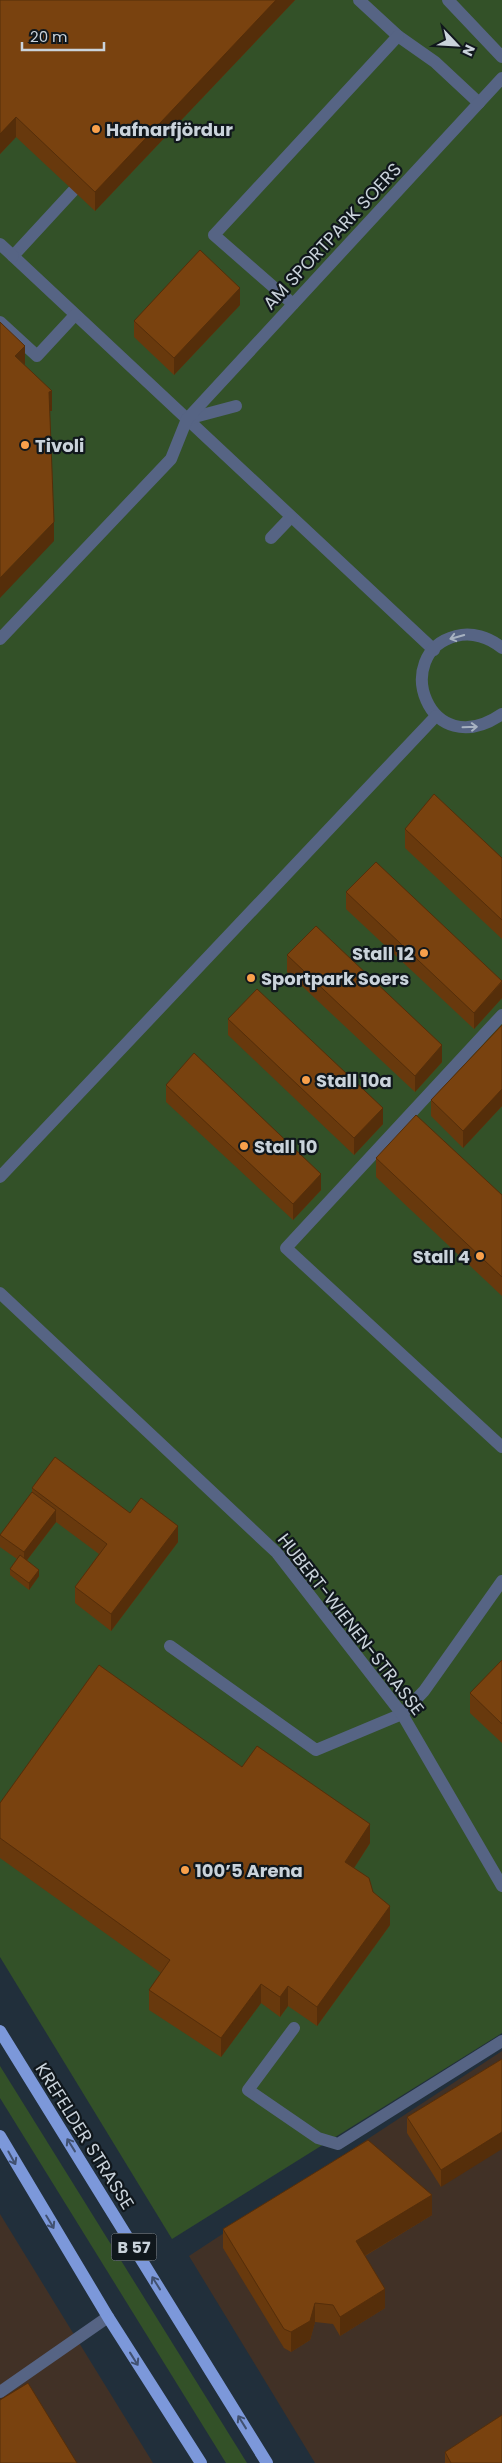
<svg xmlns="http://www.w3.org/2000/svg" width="502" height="2463" font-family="Poppins,sans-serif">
<rect width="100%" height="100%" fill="#212f3b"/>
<g fill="#413126">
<path d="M502,2051V2463H315L189,2256Z"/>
<path d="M0,2214L89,2359L153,2463H0Z"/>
</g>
<g fill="#335128">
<path d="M0,0H502V2033L172,2239L0,1957Z"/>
<path d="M0,2066L247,2463H226L0,2098Z"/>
</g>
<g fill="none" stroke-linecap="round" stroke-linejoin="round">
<g stroke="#566484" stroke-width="12">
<path d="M359,0L398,36L435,62L479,103"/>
<path d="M448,0L502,57"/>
<path d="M73,191L13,256L434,650"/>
<path d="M293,304L214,235L398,36"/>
<path d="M0,322L37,356L75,315"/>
<path d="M187,419L236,406"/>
<path d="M271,538L291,517"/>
<path d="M0,639L171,459L187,419L502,78"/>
<path d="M502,648C489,637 472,632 456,636C390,653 428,765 502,714"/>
<path d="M502,1015L286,1248L502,1447"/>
<path d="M0,1177L436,716"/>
<path d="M170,1646L316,1750L402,1714L424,1691L502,1581"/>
<path d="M294,2028L248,2090L318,2138L338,2144L502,2041"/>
<path d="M0,2392L108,2317"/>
</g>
<g stroke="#566484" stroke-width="12">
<path d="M0,244L13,256"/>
<path d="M0,1293L277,1553L402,1714L502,1886"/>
</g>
<g stroke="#7c98da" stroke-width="12">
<path d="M0,2031L267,2463"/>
<path d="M0,2136L108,2317L201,2463"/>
</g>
</g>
<g fill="#68390d">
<path d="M0,0H295L95,211L16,137L0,154Z"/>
<path d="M240,305L174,375L134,337V321Z"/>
<path d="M405,829L502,858V939L405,848Z"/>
<path d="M346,892L502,981V998L474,1029L346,909Z"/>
<path d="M287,955L442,1062L415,1092L287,972Z"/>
<path d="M228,1019L383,1124L354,1155L228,1035Z"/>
<path d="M502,1025V1106L463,1148L431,1116V1100Z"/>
<path d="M166,1085L321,1190L293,1220L166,1102Z"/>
<path d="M376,1158L502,1195V1296L376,1177Z"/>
<path d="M32,1488L130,1513L178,1542L111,1631L75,1603V1587L99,1554L56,1522L27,1560L39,1576L29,1590L10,1575V1569L17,1559L0,1547V1535L32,1492Z"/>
<path d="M502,1660V1743L470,1713V1693Z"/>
<path d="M242,1767L370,1843L354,1868L373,1892L390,1925L317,2026L288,2006L280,2017L261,2003L221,2057L149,2010V1990L161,1973L0,1858V1803Z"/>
<path d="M502,2059L441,2187L407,2133V2117Z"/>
<path d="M432,2215L365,2256L385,2308L340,2336L333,2324L315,2322L310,2340L291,2352L284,2348L223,2248V2229Z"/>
<path d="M445,2452L502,2463H445Z"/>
</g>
<g fill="#552e0a">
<path d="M276,0H295L95,211V192Z"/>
<path d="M16,117V137L0,154V134Z"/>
<path d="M240,288V305L174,375V358Z"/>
<path d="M25,346V365L15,356Z"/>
<path d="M52,391V411H49V392Z"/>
<path d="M54,522V541L0,598V578Z"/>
<path d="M502,982V998L474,1029V1013Z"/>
<path d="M442,1045V1062L415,1092V1076Z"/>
<path d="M502,1089V1106L463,1148V1131Z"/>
<path d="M383,1108V1124L354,1155V1138Z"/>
<path d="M321,1174V1190L293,1220V1204Z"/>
<path d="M56,1510V1522L24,1564V1552Z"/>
<path d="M178,1526V1542L111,1631V1614Z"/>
<path d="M39,1570V1576L29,1590V1583Z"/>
<path d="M370,1824V1843L345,1882V1862Z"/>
<path d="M390,1906V1925L317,2026V2007Z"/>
<path d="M261,1984V2003L221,2057V2038Z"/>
<path d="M288,1986V2006L280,2017V1997Z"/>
<path d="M502,2132V2149L441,2187V2170Z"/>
<path d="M432,2195V2215L356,2261V2241Z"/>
<path d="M385,2289V2308L340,2336V2317Z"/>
<path d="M315,2303V2322L310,2340L291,2352V2332Z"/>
</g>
<g fill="#79420f" stroke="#552e0a">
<path d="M0,0H276L95,192L16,117L0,134Z"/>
<path d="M200,250L240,288L174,358L134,321Z"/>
<path d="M0,322L25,346L15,356L52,391L49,392L54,522L0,578Z"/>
<path d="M434,794L502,858V920L405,829Z"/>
<path d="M376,862L502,981L474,1013L346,892Z"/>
<path d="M316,926L442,1045L415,1076L287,955Z"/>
<path d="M257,989L383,1108L354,1138L228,1019Z"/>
<path d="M502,1025V1089L463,1131L431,1100Z"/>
<path d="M194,1053L321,1174L293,1204L166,1085Z"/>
<path d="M416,1115L502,1195V1277L376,1158Z"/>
<path d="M55,1457L130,1513L141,1498L178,1526L111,1614L75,1587L107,1544L32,1488Z"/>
<path d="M32,1492L56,1510L24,1552L0,1535Z"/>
<path d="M20,1555L39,1570L29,1583L10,1569Z"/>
<path d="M502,1660V1724L470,1693Z"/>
<path d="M99,1665L242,1767L257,1746L370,1824L345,1862L369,1878L373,1892L390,1906L317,2007L288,1986L280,1997L261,1984L221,2038L149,1990L170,1960L0,1838V1803Z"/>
<path d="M502,2059V2132L441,2170L407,2117Z"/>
<path d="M368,2140L432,2195L356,2241L385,2289L340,2317L333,2305L315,2303L310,2321L291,2332L284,2329L223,2229Z"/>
<path d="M28,2383L77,2463H0V2400Z"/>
<path d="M502,2415V2463H451L445,2452Z"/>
</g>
<defs><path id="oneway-shaft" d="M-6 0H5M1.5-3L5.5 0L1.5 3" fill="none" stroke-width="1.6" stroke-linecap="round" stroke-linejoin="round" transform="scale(1.25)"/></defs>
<g stroke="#a7b2c1">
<use href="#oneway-shaft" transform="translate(457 637) rotate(164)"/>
<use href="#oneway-shaft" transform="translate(470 727) rotate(-2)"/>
</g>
<g stroke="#415171">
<use href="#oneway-shaft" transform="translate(71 2145) rotate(-122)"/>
<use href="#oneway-shaft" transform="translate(12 2158) rotate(61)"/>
<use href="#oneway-shaft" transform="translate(50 2222) rotate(59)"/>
<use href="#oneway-shaft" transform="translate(156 2283) rotate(-122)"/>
<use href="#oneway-shaft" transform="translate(134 2359) rotate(58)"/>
<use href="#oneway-shaft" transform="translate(242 2422) rotate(-122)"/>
</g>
<g fill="#f8a04b" stroke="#10171c" stroke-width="2">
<circle cx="96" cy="129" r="5"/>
<circle cx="25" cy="445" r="5"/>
<circle cx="424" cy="953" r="5"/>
<circle cx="251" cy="978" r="5"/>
<circle cx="306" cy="1080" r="5"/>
<circle cx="244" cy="1146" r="5"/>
<circle cx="480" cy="1256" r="5"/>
<circle cx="185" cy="1870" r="5"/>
</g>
<g text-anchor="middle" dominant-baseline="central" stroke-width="4.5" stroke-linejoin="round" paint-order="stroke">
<rect fill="#10171c" stroke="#929ba2" stroke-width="1" x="111.5" y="2233.5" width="45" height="27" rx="4"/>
<g font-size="16" font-weight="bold" fill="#cad3db">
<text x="134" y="2247">B 57</text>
</g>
<g font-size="18" font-weight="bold" fill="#cad3db" stroke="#10171c" text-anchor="start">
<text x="106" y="129">Hafnarfjördur</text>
<text x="35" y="445">Tivoli</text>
<text x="414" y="953" text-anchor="end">Stall 12</text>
<text x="261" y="978">Sportpark Soers</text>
<text x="316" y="1080">Stall 10a</text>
<text x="254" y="1146">Stall 10</text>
<text x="470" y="1256" text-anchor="end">Stall 4</text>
<text x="195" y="1870">100’5 Arena</text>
</g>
<g font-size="18" fill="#cad3db" stroke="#10171c">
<text transform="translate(332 236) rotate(-47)">AM SPORTPARK SOERS</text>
<text transform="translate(351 1624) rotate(52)">HUBERT-WIENEN-STRASSE</text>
<text transform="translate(85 2136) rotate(58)">KREFELDER STRASSE</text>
</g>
</g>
<g transform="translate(457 45) rotate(115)" stroke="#10171c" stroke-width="4" paint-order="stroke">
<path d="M0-4L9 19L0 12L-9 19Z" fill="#cad3db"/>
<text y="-8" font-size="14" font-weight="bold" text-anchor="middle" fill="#cad3db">N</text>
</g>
<path d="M22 42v8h82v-8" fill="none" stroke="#cad3db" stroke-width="2.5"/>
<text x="30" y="42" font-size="15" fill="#cad3db" stroke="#10171c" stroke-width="4" paint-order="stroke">20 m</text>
</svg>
